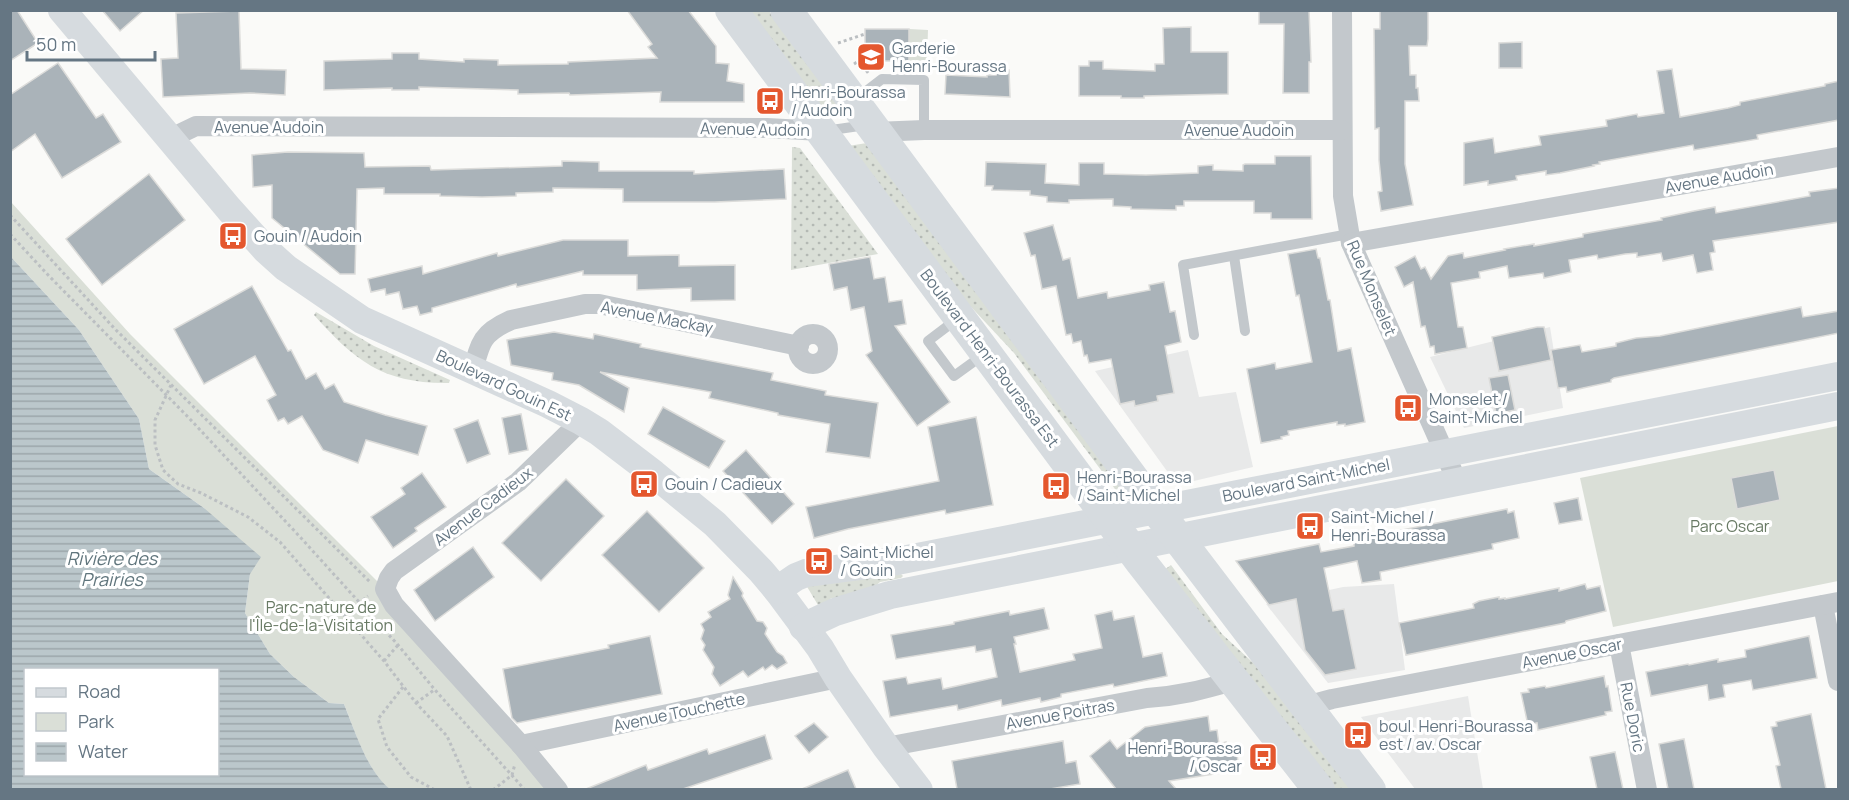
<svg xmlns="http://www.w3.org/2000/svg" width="1849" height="800" font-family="Manrope,sans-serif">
<defs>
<pattern id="grass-dots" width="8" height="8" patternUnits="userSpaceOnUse" patternTransform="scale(1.5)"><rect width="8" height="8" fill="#dadfd7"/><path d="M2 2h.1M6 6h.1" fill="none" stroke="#b4b9b4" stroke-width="1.8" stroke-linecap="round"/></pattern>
<pattern id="water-rules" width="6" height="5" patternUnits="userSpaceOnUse" patternTransform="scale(1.5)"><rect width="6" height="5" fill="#bbc7cb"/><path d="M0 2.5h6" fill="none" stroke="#9ca6aa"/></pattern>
</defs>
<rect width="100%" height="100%" fill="#fafaf8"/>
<g fill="#e8e9e9">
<path d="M1550,327L1563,408L1464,428L1430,357Z"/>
<path d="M1188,350L1199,397L1236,392L1253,467L1177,485L1095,371Z"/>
<path d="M1394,584L1405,670L1328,683L1266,604L1343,587Z"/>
<path d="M1468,696L1483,789H1415L1361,717Z"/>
</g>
<g fill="url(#grass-dots)">
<path d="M748,11H769L844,111L825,114Z"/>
<path d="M867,143L1124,489L1118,493L1014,353L959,294L848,146Z"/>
<path d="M792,147L800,148L878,254L791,270Z"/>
<path d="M316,312L374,346L450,380L449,383C384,384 355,361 314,315Z"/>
<path d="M1171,565L1222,634L1262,671L1355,789H1335L1292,736L1164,570Z"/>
<path d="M901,574L903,576L901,578L880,582L871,590L834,600L831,598L830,600L818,605L806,585L868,575L879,578Z"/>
</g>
<g fill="#dadfd7">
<path d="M909,29L928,30L927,61H909Z"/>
<path d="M11,202L130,334L385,589L561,789L390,790C367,771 355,731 344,704L329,703L294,677L270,654L245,613L250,574L204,508L149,469L139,419L79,330L11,257Z"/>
<path d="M1838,426V581L1613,627L1580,478Z"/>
</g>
<path fill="url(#water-rules)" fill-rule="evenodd" d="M11,257L79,330L139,419L149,469L204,508L261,557L250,574L245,613L270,654L294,677L329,703L344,704C355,731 367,771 390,789H11ZM26,670H218V774H26Z"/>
<g fill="#aab3b9" stroke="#dcdcda" stroke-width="1.5">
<path d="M10,10H17L38,43L10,61Z"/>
<path d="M102,10H144L120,31Z"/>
<path d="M627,10H688L716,46V63L729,64L727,81L744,84V102H660L661,92L570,95L569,93L518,94V90L419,87V90H392V88L324,90V61L392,59V53H419V59L464,62V59L498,60V65L568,64V62L657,58L648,47L652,44Z"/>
<path d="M1259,10H1309L1311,62H1309V93H1283L1284,24H1259Z"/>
<path d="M1380,10H1428V39L1427,46H1409L1410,75H1416V88H1418L1419,101H1405V164L1413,205L1381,211L1378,192L1382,191L1379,160V128L1375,129L1374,29H1380Z"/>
<path d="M239,11L241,69L286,70L285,95L250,93L163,97L161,59L178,58L176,13Z"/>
<path d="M1191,27V52H1228V94L1144,96V98H1121V96H1079V66H1089V61H1103V69L1155,71V64H1164L1163,28Z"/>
<rect x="865" y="29" width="44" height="32"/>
<path d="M1522,42V68H1499V43Z"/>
<path d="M58,63L96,118L103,114L121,142L62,178L35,134L10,152V95Z"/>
<path d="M1672,69L1680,117L1728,108L1740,105V102L1825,86V84L1839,81V120L1757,135L1758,139L1694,150L1693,145L1599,162L1600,164L1593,165L1594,166L1560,173L1546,175V171L1516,176L1517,180L1488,185V181L1464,185V143L1493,138L1495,153L1541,145L1539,136L1607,126L1606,120L1637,114L1638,117L1664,113L1657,71Z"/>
<path d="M1009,70L1010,97L945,94L946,75L987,77V75H996V71Z"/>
<path d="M288,152L364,153L365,167L430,166L431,170L562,166V161L599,162V171H694V174L784,169L786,199L715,202H623V189L553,188V192L516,193V196L482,197L440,196V194H384V188L357,189L355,274H340L272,218V185L253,187L252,155Z"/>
<path d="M1275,156H1311L1312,219H1271V213H1254V201H1184V206H1176V210L1131,209V207L1113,206V199L1069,200V203L1047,202V197L1030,195V191L992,190L993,186H985L986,162L1046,164L1045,183L1079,185V163H1104V174L1146,175L1198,173V166L1213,165V170L1243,171V165L1245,164H1275Z"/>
<path d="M149,174L185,220L102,285L66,239Z"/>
<path d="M1839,188V222L1713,241L1715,252L1710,253L1713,270L1697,273L1693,255L1663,261L1661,253L1637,257V253L1625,254L1598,259L1597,255L1569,260L1571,272L1544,278L1543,273L1509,278L1507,266L1479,272L1480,278L1451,283L1458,327H1463L1467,348L1435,354L1434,346L1430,347L1425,326L1421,327L1413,282L1404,287L1395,267L1415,256L1421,269L1425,267L1431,279L1448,256L1463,253L1464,258L1505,250L1504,249L1534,244V246L1583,237V234L1662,220L1661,218L1694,211L1715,207L1716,213L1810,196L1809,192Z"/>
<path d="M1053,225L1063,260L1070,258L1078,298L1107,292L1108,298L1150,290L1149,285L1164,282L1170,312L1175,311L1181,342L1165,346L1174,393L1157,396L1158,401L1135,406L1134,401L1120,404L1111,359L1089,363L1087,355L1084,356L1081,341L1073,343L1071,334L1066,335L1056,286L1042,289L1035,255L1031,256L1024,233Z"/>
<path d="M563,240H628V256L679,255V266L735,265V300L691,301V288L637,290V275H583V271L517,287L516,284L432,308V312L420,315L417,306L403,309L399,292L386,295L385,289L371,292L368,279L422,266L423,274L497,253L498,256Z"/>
<path d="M1316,249L1318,258H1320L1328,300H1330L1338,351L1351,348L1365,422L1345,426V424L1337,425V422L1288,431L1289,435L1281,437L1282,439L1261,443L1247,369L1275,363L1276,369L1312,362L1299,295L1296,296L1288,254Z"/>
<path d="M870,257L874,279L885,277L889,302L902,300L906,324L895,326L950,402L917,426L866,355L872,351L864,307L851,310L847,287L834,290L829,264Z"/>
<path d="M252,286L288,351L291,350L306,379L316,373L325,389L334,384L344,402L385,415L427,426L418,455L366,440L358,463L323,450L302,416L288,424L284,418L278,421L267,400L276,395L255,356L204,384L174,329Z"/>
<path d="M1801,307L1803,317L1839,311V333L1614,378L1611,380V382L1583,388L1567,392L1566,387L1558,388L1551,350L1580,345L1582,352L1616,346V343L1636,338L1660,336Z"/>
<path d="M1537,327H1544L1551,360L1499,371L1492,337Z"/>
<path d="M554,332L593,339L594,334L641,344L640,347L773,373L771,380L826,391L825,395L878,403L870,458L826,452L830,424L778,415V413L709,398L711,392L600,372L629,388L624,412L579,385L552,380L553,373L511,365L507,340Z"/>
<path d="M1508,375L1515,410L1496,414L1489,378Z"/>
<path d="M663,407L725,441L709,468L648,434Z"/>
<path d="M521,414L528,450L509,454L502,418Z"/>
<path d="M976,417L993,505L946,514L945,510L848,529L814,538L806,507L939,481L928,427Z"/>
<path d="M478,420L490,454L467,463L454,429Z"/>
<path d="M746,450L794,504L772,524L723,471Z"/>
<path d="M1774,470L1780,500L1737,509L1731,478Z"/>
<path d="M422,473L446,507L415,528L417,531L393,548L371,517L405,494L401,488Z"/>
<path d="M566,479L604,516L541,581L502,543Z"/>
<path d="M1578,498L1582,520L1559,524L1554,503Z"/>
<path d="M1507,509L1508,513L1514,511L1519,538L1492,544L1493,549L1380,572L1381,580L1362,583L1357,561L1324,568L1333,611L1344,609L1356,669L1325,675L1305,650L1296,599L1269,605L1236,561L1319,544L1321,552L1354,546V542L1388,535L1387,533Z"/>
<path d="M647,511L704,568L659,612L602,555Z"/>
<path d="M473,547L494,577L435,621L414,590Z"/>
<path d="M733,577L743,593L742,596L757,621L763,622L767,628L765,634L777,652L783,656L787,663L777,669L772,665L765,670L763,667L748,677L743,671L720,686L712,674L714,667L703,650L705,645L701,639L704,630L701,624L711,617L708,612L730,599L728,595Z"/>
<path d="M1585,584L1587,589L1600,586L1606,611L1566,621L1565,623L1406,655L1399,623L1474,608L1473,604L1479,601L1499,597V599L1505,598V599L1559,588V591Z"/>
<path d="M1044,608L1049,629L1014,637L1016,644H1014L1020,672L1075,660L1073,654L1102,648L1095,615L1112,611L1114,620L1134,616L1143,657L1162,653L1167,676L1114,687L1113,684L1061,694V697L1041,702L1040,698L1002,706L1001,700L958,710L957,705L890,717L883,681L906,677L908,684L941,678L943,689L997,677L991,649L976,652L975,646L896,659L891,635L954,624V622L1009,611L1010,615Z"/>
<path d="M650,636L662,694L517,723L512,718L503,669L609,648L608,645Z"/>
<path d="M1809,636L1817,678L1753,690L1751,680L1723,685L1725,697L1709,700L1707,685L1651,696L1646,672L1688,664L1689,665L1718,659V662L1746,657L1745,650Z"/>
<path d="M1604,676L1606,687L1608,686L1612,711L1605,712L1606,715L1538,730L1537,723L1528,725L1521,693L1529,692L1528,689L1545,686L1546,688Z"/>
<path d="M1811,714L1826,789H1781L1776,766L1780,765L1771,727L1777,726L1776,722Z"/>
<path d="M1208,716L1210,731L1217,730L1219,744L1226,742L1228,756L1237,754L1239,770L1169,781L1176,789H1116L1090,756L1110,740L1117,749L1145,727Z"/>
<path d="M814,723L828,737L809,753L795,736Z"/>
<path d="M765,735L772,759L683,789H586L646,765L648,770L707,749L709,754Z"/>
<path d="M1684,739L1694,789H1668L1659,744Z"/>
<path d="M1063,741L1066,763L1076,761L1080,784L1050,789H957L952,761Z"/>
<path d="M1615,752L1623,789H1597L1590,757Z"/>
<path d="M848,770L856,789H802Z"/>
</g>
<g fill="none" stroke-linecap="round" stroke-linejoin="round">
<g stroke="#bbbfc2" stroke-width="3" stroke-dasharray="3 3" stroke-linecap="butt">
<path d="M838,43L865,34"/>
<path d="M859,61L869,74"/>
<path d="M854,64L865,57"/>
<path d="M10,215L114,328L370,582"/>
<path d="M10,234L49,276L189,418L301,538L398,645L435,690L525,790"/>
<path d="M171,385L155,420V445L163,470L178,484L201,493L248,517L280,542L384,661L416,703L447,736L471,790"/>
<path d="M344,615L368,596"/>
<path d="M384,661L398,645"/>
<path d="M403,687L378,719L387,747L411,777L435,790"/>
<path d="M416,703L434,690"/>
<path d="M493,790L512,775L515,764"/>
</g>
<g stroke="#c3c8cc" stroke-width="10">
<path d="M856,99L882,79L924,80V130"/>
<path d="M825,131L859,126L865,128"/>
<path d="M1234,256L1245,331"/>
<path d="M957,319L928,341L954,376L983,355"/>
<path d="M1194,335L1183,265L1349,234"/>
</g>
<g stroke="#c3c8cc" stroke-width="20">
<path d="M1342,10L1343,196L1351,243L1457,481"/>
<path d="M875,132L924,130H1342"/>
<path d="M169,139L196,126L767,128L821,131"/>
<path d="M1351,243L1838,157"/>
<circle cx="813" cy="349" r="15"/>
<path d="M473,371C480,342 482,333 511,320L585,304H599L799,346"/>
<path d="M1823,605L1838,681"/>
<path d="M1619,644L1647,790"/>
<path d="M1306,706L1332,699L1838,602"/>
<path d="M521,745L838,678"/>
<path d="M886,747L1147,698C1179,696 1202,690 1233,681"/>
<path d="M558,790L521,745L394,605L385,589L389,578L394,571L518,482L581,421"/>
</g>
<g stroke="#d6dbdf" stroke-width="28">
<path d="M62,10L229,209L266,250L286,268L362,320L548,404L581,421L599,432L654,474L715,524L761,571L777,590L820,648L838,678L886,747L919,790"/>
<path d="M777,590L796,577L806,573L897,561L1838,376"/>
<path d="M803,627L835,612L890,595L1838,406"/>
</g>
<g stroke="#d6dbdf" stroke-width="32">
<path d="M731,10L1141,562L1319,790"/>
<path d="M786,10L1145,495L1370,790"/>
</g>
</g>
<defs>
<g id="school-square" transform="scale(1.5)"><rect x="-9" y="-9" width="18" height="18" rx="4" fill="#e4572e" stroke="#fff"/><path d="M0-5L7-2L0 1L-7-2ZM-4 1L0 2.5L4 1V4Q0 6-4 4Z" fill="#fff"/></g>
<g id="bus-square" transform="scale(1.5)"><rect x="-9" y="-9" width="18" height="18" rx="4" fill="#e4572e" stroke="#fff"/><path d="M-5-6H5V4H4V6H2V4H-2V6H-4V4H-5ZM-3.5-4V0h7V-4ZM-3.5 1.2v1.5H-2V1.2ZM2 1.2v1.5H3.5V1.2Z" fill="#fff"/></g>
</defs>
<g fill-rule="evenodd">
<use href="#school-square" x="871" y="57"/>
<use href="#bus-square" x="770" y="101"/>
<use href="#bus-square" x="233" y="236"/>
<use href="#bus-square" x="1408" y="408"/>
<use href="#bus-square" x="644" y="484"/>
<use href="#bus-square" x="1056" y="486"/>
<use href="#bus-square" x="1310" y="526"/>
<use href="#bus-square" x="819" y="561"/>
<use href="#bus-square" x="1358" y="735"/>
<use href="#bus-square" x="1263" y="757"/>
</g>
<g text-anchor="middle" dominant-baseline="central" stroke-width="6" stroke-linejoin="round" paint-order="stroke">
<g font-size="16" fill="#657683" stroke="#fff" text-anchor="start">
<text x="892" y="48">Garderie<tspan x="892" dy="18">Henri-Bourassa</tspan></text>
<text x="791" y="92">Henri-Bourassa<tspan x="791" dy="18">/ Audoin</tspan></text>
<text x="254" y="236">Gouin / Audoin</text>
<text x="1429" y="399">Monselet /<tspan x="1429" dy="18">Saint-Michel</tspan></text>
<text x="1077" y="477">Henri-Bourassa<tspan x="1077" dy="18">/ Saint-Michel</tspan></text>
<text x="665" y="484">Gouin / Cadieux</text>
<text x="1331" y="517">Saint-Michel /<tspan x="1331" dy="18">Henri-Bourassa</tspan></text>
<text x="840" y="552">Saint-Michel<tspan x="840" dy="18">/ Gouin</tspan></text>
<text x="1379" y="726">boul. Henri-Bourassa<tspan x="1379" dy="18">est / av. Oscar</tspan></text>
<text x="1242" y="748" text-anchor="end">Henri-Bourassa<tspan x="1242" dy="18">/ Oscar</tspan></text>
</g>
<g font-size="16" fill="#657683" stroke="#fff">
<text x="269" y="127">Avenue Audoin</text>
<text transform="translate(755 129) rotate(1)">Avenue Audoin</text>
<text x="1239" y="130">Avenue Audoin</text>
<text transform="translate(1719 178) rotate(-10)">Avenue Audoin</text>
<text transform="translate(1372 288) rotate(67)">Rue Monselet</text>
<text transform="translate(657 317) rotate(11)">Avenue Mackay</text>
<text transform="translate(990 358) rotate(53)">Boulevard Henri-Bourassa Est</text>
<text transform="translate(504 385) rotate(25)">Boulevard Gouin Est</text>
<text transform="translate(1306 480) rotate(-11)">Boulevard Saint-Michel</text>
<text transform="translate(483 506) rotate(-37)">Avenue Cadieux</text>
<text transform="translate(1572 653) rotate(-11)">Avenue Oscar</text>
<text transform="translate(679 712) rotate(-12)">Avenue Touchette</text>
<text transform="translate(1060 714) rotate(-10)">Avenue Poitras</text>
<text transform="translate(1633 717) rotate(79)">Rue Doric</text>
</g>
<g font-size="16" fill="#687a64" stroke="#fff">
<text x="1730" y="526">Parc Oscar</text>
<text x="321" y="607">Parc-nature de<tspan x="321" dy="18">l'Île-de-la-Visitation</tspan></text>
</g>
<g font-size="18" font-style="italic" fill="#60757c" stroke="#fff">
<text x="112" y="558">Rivière des<tspan x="112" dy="21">Prairies</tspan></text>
</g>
</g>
<rect width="1849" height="800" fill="none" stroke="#657683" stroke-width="24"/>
<rect x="24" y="668" width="195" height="108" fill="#ffffff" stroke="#c1c8cd" stroke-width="1.5"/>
<rect x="36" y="688" width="30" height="9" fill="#d6dbdf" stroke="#c1c8cd" stroke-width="1.5"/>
<text x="78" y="698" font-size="18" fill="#657683">Road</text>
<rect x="36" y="713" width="30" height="18" fill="#dadfd7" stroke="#c1c8cd" stroke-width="1.5"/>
<text x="78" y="728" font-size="18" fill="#657683">Park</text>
<rect x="36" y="743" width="30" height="18" fill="url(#water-rules)" stroke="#c1c8cd" stroke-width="1.5"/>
<text x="78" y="758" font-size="18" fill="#657683">Water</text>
<path d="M27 51v9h128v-9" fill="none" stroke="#657683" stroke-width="3"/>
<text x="36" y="51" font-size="18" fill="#657683" stroke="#ffffff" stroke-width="4.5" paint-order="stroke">50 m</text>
</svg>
